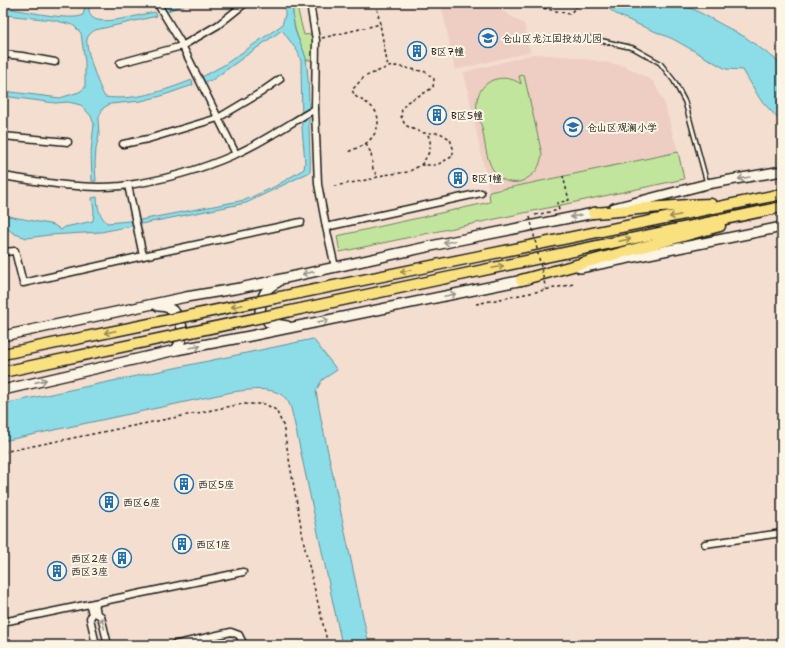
<svg xmlns="http://www.w3.org/2000/svg" width="785" height="648" font-family="'Shantell Sans','LXGW WenKai TC',sans-serif">
<rect width="100%" height="100%" fill="#f4ded0"/>
<filter id="ink" filterUnits="userSpaceOnUse"><feTurbulence type="fractalNoise" baseFrequency=".025" numOctaves="2"/><feDisplacementMap in="SourceGraphic" scale="8" xChannelSelector="R" yChannelSelector="G"/><feConvolveMatrix kernelMatrix="1 2 1 2 8 2 1 2 1" color-interpolation-filters="sRGB"/></filter>
<g filter="url(#ink)">
<g fill="#eecec2">
<path d="M441,3H489L524,24L530,52L455,70Z"/>
<path d="M534,54L573,57L625,66L653,81L664,102L678,152L489,192L464,72Z"/>
</g>
<g fill="#c2e59e" stroke="#6f805d">
<path d="M292,3H296L304,35L313,34L312,60H306C304,49 298,40 295,29C293,21 293,12 292,3Z"/>
<path d="M524,75L542,154C540,167 536,174 524,180C519,183 512,183 506,181C486,173 486,146 482,128C480,120 475,109 477,101C480,79 504,72 521,84L519,76Z"/>
<path d="M678,152L684,179L340,252L337,236L490,202L489,192Z"/>
</g>
<g fill="#8ddde9" stroke="#609097">
<path d="M86,3H89C89,8 88,14 93,18C103,26 142,14 155,12L157,16L95,30C92,32 88,35 87,39C85,48 99,88 105,97C134,101 164,91 192,80L193,85L161,96L141,101L110,104L103,108L98,120L99,135L96,149L95,163L96,181H92L91,152L94,124L91,116L81,105L68,102L55,103L3,96V91L60,98L79,92L85,88V62L81,33L73,25L53,20L5,15L6,8C21,10 72,22 83,15Z"/>
<path d="M169,3H187L166,12L163,6Z"/>
<path d="M285,3H292C293,12 293,21 295,30C298,41 304,48 306,59C309,79 309,106 309,126C309,142 311,157 310,172L246,203L101,232L49,235L27,238L15,234L3,226V215L54,225L61,230L65,227L93,221L94,211L92,198L97,197C98,209 99,215 107,223L140,220L245,200L274,187L304,169L305,162L302,128L301,61L298,52L282,30L212,80L204,82L202,77L224,65L282,25L285,15Z"/>
<path d="M601,3H678L695,10L745,37L782,64V123L760,99L743,70L726,69L673,39L637,24L616,14Z"/>
<path d="M313,339L337,370L322,380L316,391L321,419L369,645H342L295,425C293,418 292,409 289,403C279,384 249,390 232,392L3,441V404Z"/>
</g>
<g fill="none" stroke-linecap="round" stroke-linejoin="round">
<g stroke="#1c1c1c" stroke-width="6">
<path id="service" d="M586,37L633,48L660,63L674,81L685,102L707,183"/>
</g>
<g stroke="#1c1c1c" stroke-width="9">
<g id="minor">
<path d="M157,3L180,41L236,154"/>
<path d="M310,3L316,40L315,109L318,184L326,227L335,267"/>
<path d="M3,54L22,56L55,62"/>
<path d="M120,63L182,46L218,25L243,5"/>
<path d="M3,136L68,142"/>
<path d="M123,144L148,139L218,118L260,93L280,79"/>
<path d="M3,176C42,182 82,190 121,186C160,181 200,170 236,154C263,142 289,124 315,109"/>
<path d="M326,227L481,193"/>
<path d="M3,252L15,251L23,283L143,256L128,185"/>
<path d="M143,256L301,222"/>
<path d="M705,544L782,533"/>
<path d="M95,603L97,614L101,616L108,645"/>
<path d="M90,605L92,615L90,618L96,645"/>
<path d="M3,622L243,572"/>
<path d="M173,645L231,632L239,635L244,645"/>
</g>
</g>
<g stroke="#1c1c1c" stroke-width="12">
<g id="secondary">
<path d="M614,208L707,184L782,171"/>
<path d="M580,268L782,227"/>
<path d="M278,282C264,289 262,296 260,311L269,323L287,326"/>
<path d="M158,306C182,306 188,333 176,350"/>
<path d="M3,336L186,297L240,288L454,241L599,212"/>
<path d="M3,390L176,350L250,336L528,279"/>
</g>
</g>
<g stroke="#1c1c1c" stroke-width="13">
<g id="trunk">
<path d="M593,213C633,210 671,205 711,204"/>
<path d="M485,255L782,194"/>
<path d="M446,278L782,207"/>
<path d="M521,280L720,226"/>
</g>
</g>
<g stroke="#1c1c1c" stroke-width="1.5" stroke-dasharray="3 3" stroke-linecap="butt">
<path d="M376,3L388,67"/>
<path d="M520,3L570,14L579,3"/>
<path d="M322,38L381,24"/>
<path d="M366,144L371,153L373,169L378,177"/>
<path d="M421,165C429,154 434,146 427,133"/>
<path d="M334,186L372,179L383,175L408,172L421,165H437L453,156V148L450,139L440,133H424L415,130L405,125L401,116L402,109L407,102L426,92L433,87L434,79L426,72L396,66L388,67L364,77L352,90L355,96C361,100 368,103 373,108C383,119 377,136 365,144C360,147 354,149 348,152"/>
<path d="M559,210L557,203L569,200L563,176"/>
<path d="M535,215L559,210"/>
<path d="M476,304L574,284"/>
<path d="M3,452L242,404H265L276,410L283,425L305,549L328,645"/>
</g>
<use href="#service" stroke="#fcf5e5" stroke-width="3"/>
<use href="#minor" stroke="#fcf5e5" stroke-width="6"/>
<use href="#secondary" stroke="#fcf5e5" stroke-width="9"/>
<use href="#trunk" stroke="#fae180" stroke-width="10"/>
<g stroke="#1c1c1c" stroke-width="13" stroke-linecap="butt">
<g id="trunk-bridge">
<path d="M3,354L485,255"/>
<path d="M3,372L446,278"/>
</g>
</g>
<path stroke="#1c1c1c" stroke-width="1.5" stroke-dasharray="3 3" stroke-linecap="butt" d="M530,217L546,290"/>
<use href="#trunk-bridge" stroke="#fae180" stroke-width="10"/>
</g>
<defs><path id="oneway-shaft" d="M-6 0H5M1.5-3L5.5 0L1.5 3" fill="none" stroke-width="1.6" stroke-linecap="round" stroke-linejoin="round"/></defs>
<g stroke="#97938b">
<use href="#oneway-shaft" transform="translate(744 178) rotate(170)"/>
<use href="#oneway-shaft" transform="translate(576 216) rotate(169)"/>
<use href="#oneway-shaft" transform="translate(449 242) rotate(168)"/>
<use href="#oneway-shaft" transform="translate(308 273) rotate(167)"/>
<use href="#oneway-shaft" transform="translate(450 295) rotate(-12)"/>
<use href="#oneway-shaft" transform="translate(323 321) rotate(-11)"/>
<use href="#oneway-shaft" transform="translate(195 347) rotate(-10)"/>
<use href="#oneway-shaft" transform="translate(41 381) rotate(-13)"/>
<use href="#oneway-shaft" transform="translate(103 623) rotate(-103)"/>
</g>
<g stroke="#968853">
<use href="#oneway-shaft" transform="translate(675 216) rotate(168)"/>
<use href="#oneway-shaft" transform="translate(625 240) rotate(-12)"/>
<use href="#oneway-shaft" transform="translate(498 267) rotate(-12)"/>
<use href="#oneway-shaft" transform="translate(406 271) rotate(168)"/>
<use href="#oneway-shaft" transform="translate(237 306) rotate(168)"/>
<use href="#oneway-shaft" transform="translate(110 332) rotate(168)"/>
</g>
</g>
<defs>
<g id="school-ring" transform="scale(1)"><circle r="9.5" fill="#fcf5e5" stroke="#1f6fb2" stroke-width="1.5"/><path d="M0-5L7-2L0 1L-7-2ZM-4 1L0 2.5L4 1V4Q0 6-4 4Z" fill="#1f6fb2"/></g>
<g id="building-ring" transform="scale(1)"><circle r="9.5" fill="#fcf5e5" stroke="#1f6fb2" stroke-width="1.5"/><path d="M-4-6H4V6H1V3H-1V6H-4ZM-2.5-4.3h1.7v1.8h-1.7ZM.8-4.3h1.7v1.8H.8ZM-2.5-1h1.7V.8h-1.7ZM.8-1h1.7V.8H.8Z" fill="#1f6fb2"/></g>
</defs>
<g fill-rule="evenodd">
<use href="#school-ring" x="488" y="38"/>
<use href="#building-ring" x="417" y="51"/>
<use href="#building-ring" x="437" y="115"/>
<use href="#school-ring" x="573" y="127"/>
<use href="#building-ring" x="458" y="178"/>
<use href="#building-ring" x="184" y="484"/>
<use href="#building-ring" x="109" y="502"/>
<use href="#building-ring" x="182" y="544"/>
<use href="#building-ring" x="122" y="558"/>
<use href="#building-ring" x="57" y="571"/>
</g>
<g text-anchor="middle" dominant-baseline="central" stroke-width="4" stroke-linejoin="round" paint-order="stroke">
<g font-size="10" fill="#1c1c1c" stroke="#fcf5e5" text-anchor="start">
<text x="502" y="38">仓山区龙江国投幼儿园</text>
<text x="431" y="51">B区7幢</text>
<text x="451" y="115">B区5幢</text>
<text x="587" y="127">仓山区观澜小学</text>
<text x="472" y="178">B区1幢</text>
<text x="198" y="484">西区5座</text>
<text x="123" y="502">西区6座</text>
<text x="196" y="544">西区1座</text>
<text x="108" y="558" text-anchor="end">西区2座</text>
<text x="71" y="571">西区3座</text>
</g>
</g>
<rect width="785" height="648" fill="none" stroke="#fcf5e5" stroke-width="16"/>
<rect x="8" y="8" width="769" height="632" fill="none" stroke="#1c1c1c" stroke-width="1.5" filter="url(#ink)"/>
</svg>
